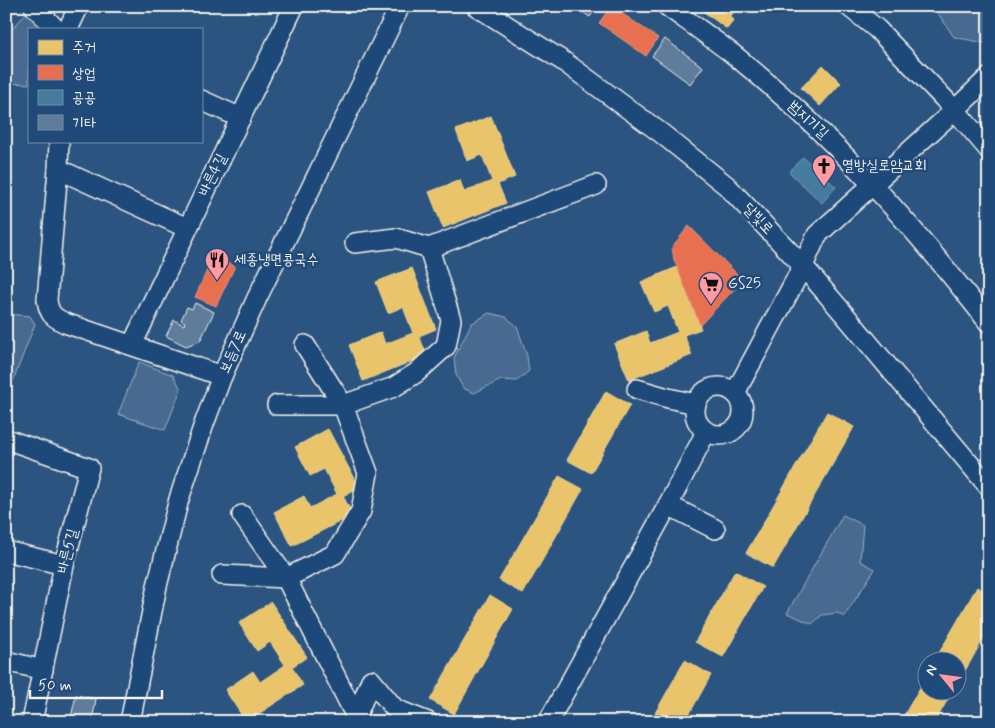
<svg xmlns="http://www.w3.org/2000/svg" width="995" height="728" font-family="Mynerve,'Poor Story',sans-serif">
<rect width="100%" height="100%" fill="#2c5481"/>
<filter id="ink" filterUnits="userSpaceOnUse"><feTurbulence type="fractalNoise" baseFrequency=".02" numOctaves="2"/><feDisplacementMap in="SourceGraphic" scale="10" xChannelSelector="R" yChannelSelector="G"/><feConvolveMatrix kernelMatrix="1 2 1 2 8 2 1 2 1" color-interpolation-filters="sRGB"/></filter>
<g filter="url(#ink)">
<g fill="#496b90" stroke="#9eaebc">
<path d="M933,6H989V44L954,37Z"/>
<path d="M27,12L43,29H29V84L6,83V36Z"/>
<path d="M489,313L506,317L517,326L527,356L529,371L517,381L501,380L474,393L463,388L456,375L454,358L471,324Z"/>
<path d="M6,314L30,316L35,324L6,399Z"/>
<path d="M139,362L173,375L181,389L165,430L118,414Z"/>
<path d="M843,515L863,525L860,561L875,569L844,617L838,613L822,615L812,624L787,613Z"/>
</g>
<g fill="#e9c46a" stroke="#ecd290">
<path d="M702,6H738L730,17L734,20L727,29L700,9Z"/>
<path d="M823,65L841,83L820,106L801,88Z"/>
<path d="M491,116L515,177L498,184L506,203L443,228L429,192L460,180L464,192L492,181L482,155L467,161L456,130Z"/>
<path d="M677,267L701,329L684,335L692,355L629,380L614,344L646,331L650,343L678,332L668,306L654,312L641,282Z"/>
<path d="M412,268L436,329L419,336L427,355L363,381L349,345L381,332L385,344L413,333L403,307L388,313L376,282Z"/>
<path d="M606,391L630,405L591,473L567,460Z"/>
<path d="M827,412L854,427L773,568L746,553Z"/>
<path d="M328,429L359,487L343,496L353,515L292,546L274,512L304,496L310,508L337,494L324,469L310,476L295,447Z"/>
<path d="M559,476L583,489L523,594L499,580Z"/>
<path d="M735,571L763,587L723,657L695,642Z"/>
<path d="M977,587L989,594V629L958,683V660H935Z"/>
<path d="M490,595L513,609L454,714L430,700Z"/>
<path d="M271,602L307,657L292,667L303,685L246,722L225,690L253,671L260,682L285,665L270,642L257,651L239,623Z"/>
<path d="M685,660L711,675L685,722H650Z"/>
<path d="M928,674V690H953L935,722H900Z"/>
</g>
<g fill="#e76f51" stroke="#eb967e">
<path d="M611,6L658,38L646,56L599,23Z"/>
<path d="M689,226L743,280L700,325L674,260L672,247Z"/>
<path d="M213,257L235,266L216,306L195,297Z"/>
</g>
<path fill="#457b9d" stroke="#7a9eb4" d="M803,157L836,187L822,203L789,172Z"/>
<g fill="#5e7b9a" stroke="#f4f1e8">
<path d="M573,6H597L590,17Z"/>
<path d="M665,39L703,67L690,84L652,56Z"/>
<path d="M195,303L214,312L200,341L186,346L166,336L174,320L184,325L185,322L181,320L187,307L192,309Z"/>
<path d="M76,695L96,699L92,722H70Z"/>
</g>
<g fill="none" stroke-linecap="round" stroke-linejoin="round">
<g stroke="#f4f1e8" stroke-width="22">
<g id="minor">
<path d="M34,6L56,29"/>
<path d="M476,6L563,61L661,133L727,186L803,266L850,321L989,487"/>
<path d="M667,6C689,22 712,38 734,55C831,133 913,225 989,323"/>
<path d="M848,6L877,29L955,110L989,150"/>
<path d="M68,29L79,6"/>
<path d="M201,100L241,118"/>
<path d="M59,141L58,169L47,300C49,314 53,317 65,323L222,376"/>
<path d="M58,169L187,228"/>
<path d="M355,243L396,238L429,248L596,185"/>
<path d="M132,345L294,6"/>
<path d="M305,345L343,405L394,387L416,373L446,346L451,320L429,248"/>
<circle cx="719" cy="411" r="24"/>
<path d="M637,389L668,398L696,404"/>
<path d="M735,393L803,266L817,235L955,110L989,77"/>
<path d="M6,439L89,468L64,565L32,722"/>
<path d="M668,505L715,529"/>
<path d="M242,515L286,578L356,717"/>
<path d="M6,551L64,565"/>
<path d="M222,575L286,578L335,554L361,511L368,473L343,405H277"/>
<path d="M6,661L43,670"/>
<path d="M130,722L157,586L179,499L204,424L222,376L257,298L400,6"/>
<path d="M354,722L371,680L395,709L428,722"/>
<path d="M548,722L668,505L706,432"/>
</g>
</g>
<use href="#minor" stroke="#1f4a7a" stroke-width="19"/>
</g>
</g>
<defs>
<g id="church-pin" transform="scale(1.25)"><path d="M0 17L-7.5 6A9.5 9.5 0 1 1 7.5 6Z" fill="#ff9aa2" stroke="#1f4a7a"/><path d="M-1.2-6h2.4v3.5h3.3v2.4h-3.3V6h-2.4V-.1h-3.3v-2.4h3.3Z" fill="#111"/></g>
<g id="restaurant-pin" transform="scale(1.25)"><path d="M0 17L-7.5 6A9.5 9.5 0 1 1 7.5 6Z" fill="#ff9aa2" stroke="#1f4a7a"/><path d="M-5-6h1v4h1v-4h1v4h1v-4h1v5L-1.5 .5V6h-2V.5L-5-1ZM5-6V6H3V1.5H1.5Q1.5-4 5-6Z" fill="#111"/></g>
<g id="supermarket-pin" transform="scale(1.25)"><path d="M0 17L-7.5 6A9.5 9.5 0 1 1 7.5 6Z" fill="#ff9aa2" stroke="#1f4a7a"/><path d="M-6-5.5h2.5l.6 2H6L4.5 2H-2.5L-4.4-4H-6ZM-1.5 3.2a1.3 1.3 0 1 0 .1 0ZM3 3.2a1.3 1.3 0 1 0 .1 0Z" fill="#111"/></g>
</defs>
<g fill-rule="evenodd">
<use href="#church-pin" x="824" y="166"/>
<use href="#restaurant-pin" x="217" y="260"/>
<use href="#supermarket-pin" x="711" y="284"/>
</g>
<g text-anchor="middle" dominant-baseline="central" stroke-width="5" stroke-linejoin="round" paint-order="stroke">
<g font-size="15" fill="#f4f1e8" stroke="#1f4a7a">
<text transform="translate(808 120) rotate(42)">범지기길</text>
<text transform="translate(213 175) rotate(-64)">바른4길</text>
<text transform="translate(758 219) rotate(47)">달빛로</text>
<text transform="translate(233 352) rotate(-66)">보듬7로</text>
<text transform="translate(68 551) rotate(-76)">바른5길</text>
</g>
<g font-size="15" fill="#f4f1e8" stroke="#1f4a7a" text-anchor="start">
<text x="842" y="166">열방실로암교회</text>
<text x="234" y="260">세종냉면콩국수</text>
<text x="728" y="284">GS25</text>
</g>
</g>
<rect width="995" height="728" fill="none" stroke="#1f4a7a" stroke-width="25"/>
<rect x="12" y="12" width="970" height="703" fill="none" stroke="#f4f1e8" stroke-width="2" filter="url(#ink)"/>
<rect x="28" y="28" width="175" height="115" fill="#1f4a7a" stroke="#748da6"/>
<rect x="38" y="40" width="25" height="15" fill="#e9c46a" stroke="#748da6"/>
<text x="72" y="52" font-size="15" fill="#f4f1e8">주거</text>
<rect x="38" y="65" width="25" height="15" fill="#e76f51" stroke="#748da6"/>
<text x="72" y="78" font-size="15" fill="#f4f1e8">상업</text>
<rect x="38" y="90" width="25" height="15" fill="#457b9d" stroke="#748da6"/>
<text x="72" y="102" font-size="15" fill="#f4f1e8">공공</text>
<rect x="38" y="115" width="25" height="15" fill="#5e7b9a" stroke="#748da6"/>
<text x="72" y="128" font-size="15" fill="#f4f1e8">기타</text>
<g transform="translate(942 676) rotate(299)"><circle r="24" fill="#1f4a7a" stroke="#748da6"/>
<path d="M0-4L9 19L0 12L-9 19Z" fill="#ff9aa2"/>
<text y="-8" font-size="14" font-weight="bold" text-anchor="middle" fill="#f4f1e8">N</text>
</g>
<path d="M30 690v8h132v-8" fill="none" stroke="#f4f1e8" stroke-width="2.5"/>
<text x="38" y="690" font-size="15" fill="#f4f1e8" stroke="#1f4a7a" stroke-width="4" paint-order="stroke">50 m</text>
</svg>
